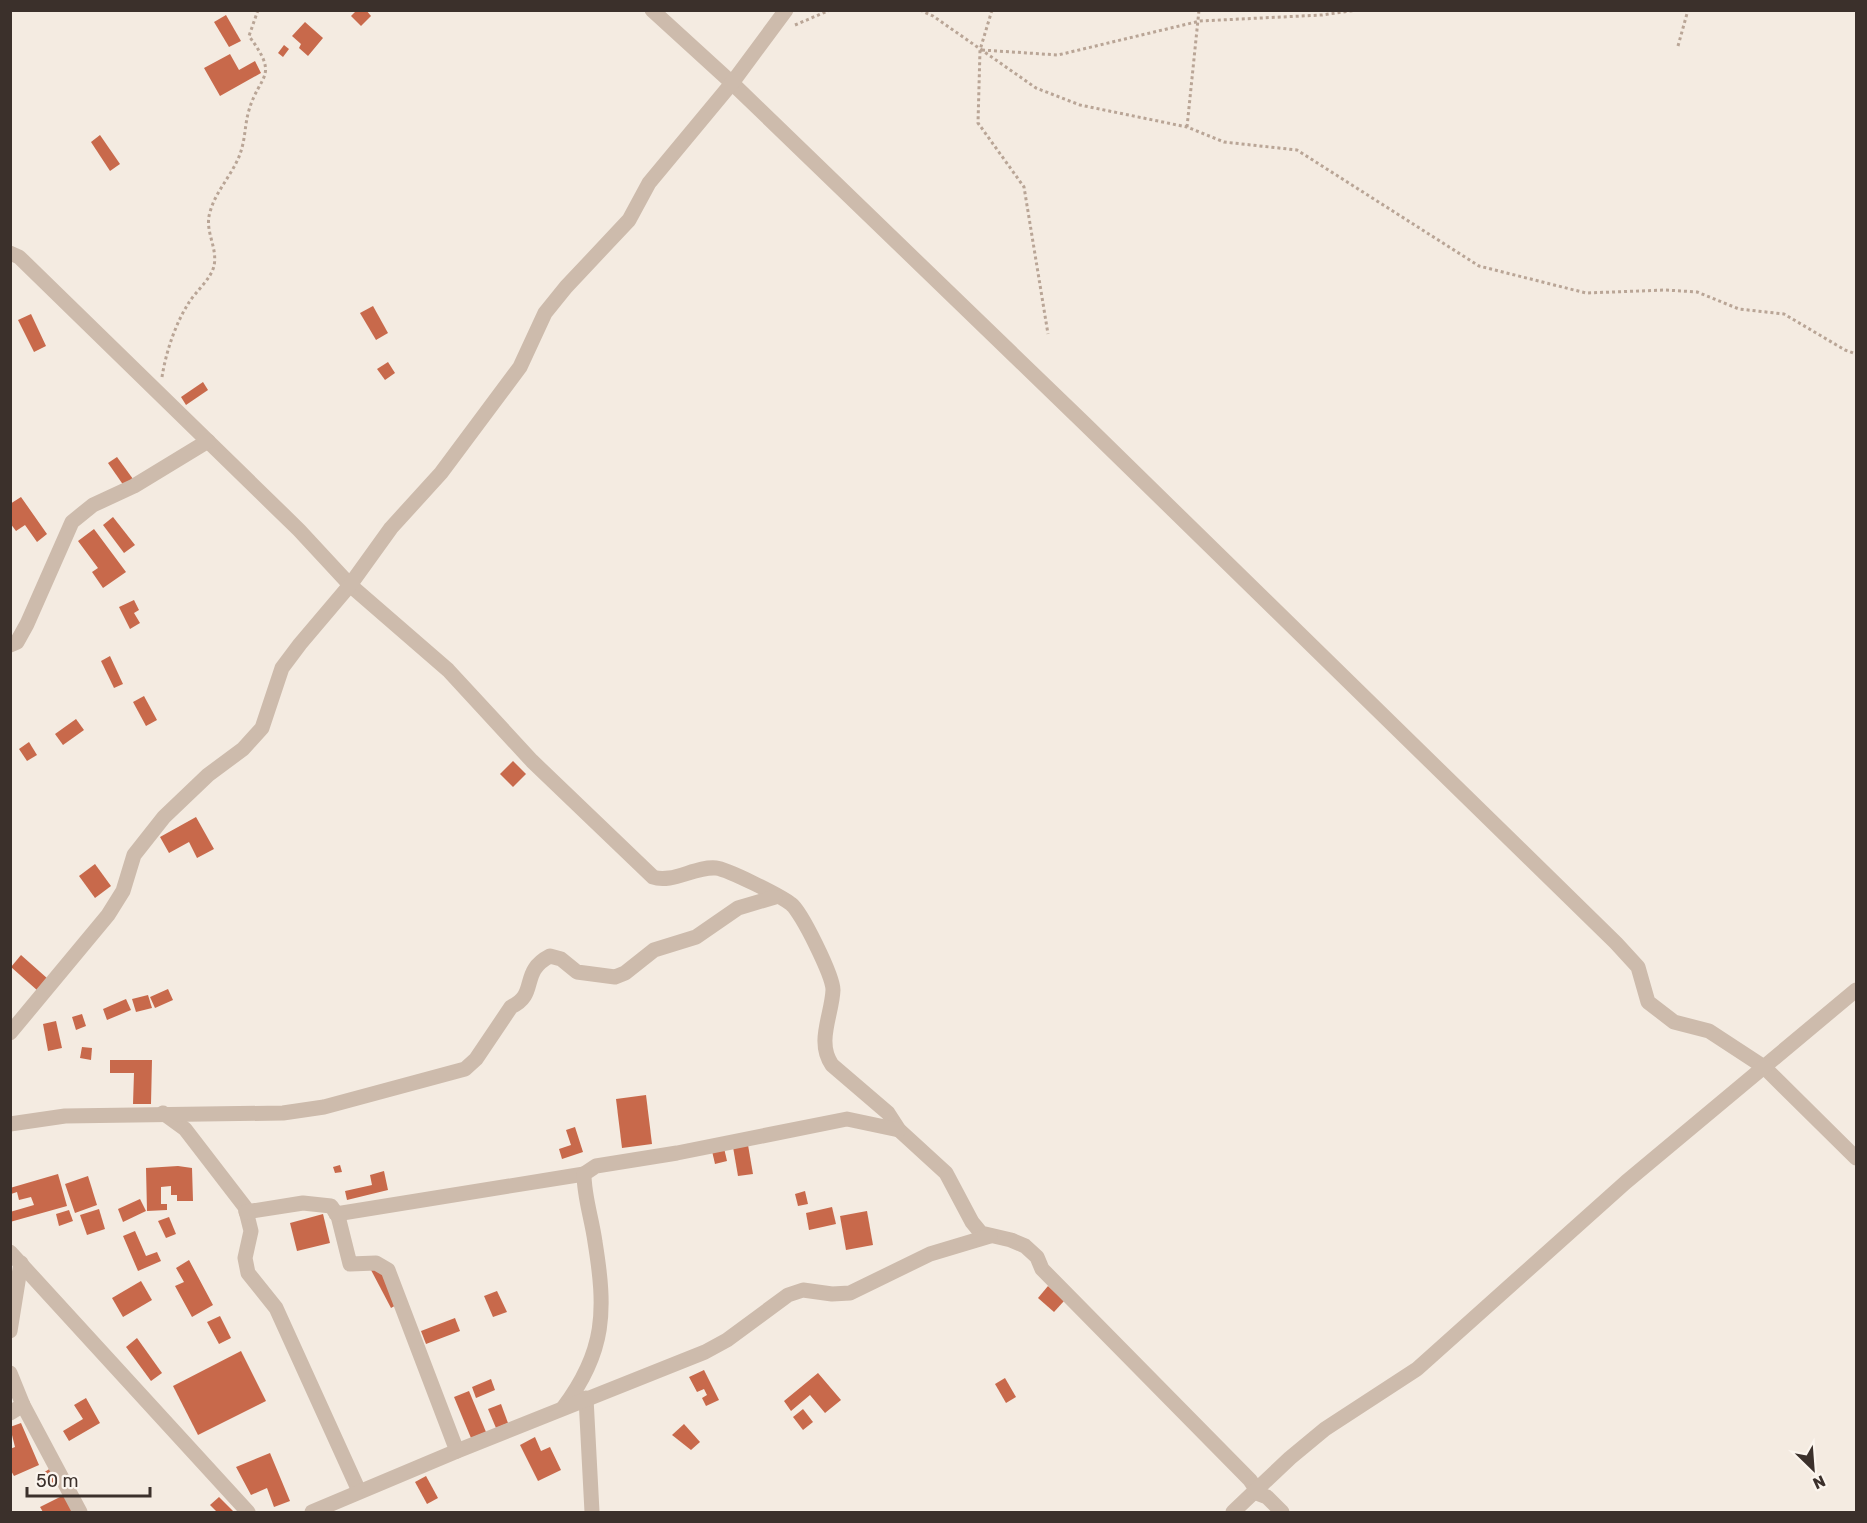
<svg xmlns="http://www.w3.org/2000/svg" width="1867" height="1523" font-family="Rubik,sans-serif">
<rect width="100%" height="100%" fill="#f4ebe1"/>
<g fill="#c8694b">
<path d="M357,10H366L371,16L361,26L351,16Z"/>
<path d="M226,15L241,41L229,47L214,22Z"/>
<path d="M305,22L323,38L308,56L299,48L301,44L292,36Z"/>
<path d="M284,45L289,49L283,57L278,53Z"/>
<path d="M230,54L239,70L255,61L261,73L220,96L204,68Z"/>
<path d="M100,135L120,164L110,171L91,142Z"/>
<path d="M373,306L388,333L376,340L360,313Z"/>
<path d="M31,314L46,346L34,352L18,320Z"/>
<path d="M388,362L395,373L385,380L377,369Z"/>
<path d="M203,382L208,390L186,405L181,397Z"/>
<path d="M117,457L133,479L124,486L108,463Z"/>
<path d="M21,497L47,534L37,542L25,525L16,531L10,523V504Z"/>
<path d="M113,517L135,545L124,553L103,525Z"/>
<path d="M94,529L126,572L103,588L92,572L98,568L78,541Z"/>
<path d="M134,600L139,610L134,613L140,623L130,629L119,607Z"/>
<path d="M110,656L123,684L114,688L101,661Z"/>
<path d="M144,696L157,720L146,726L133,702Z"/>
<path d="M76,719L84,730L63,745L55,734Z"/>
<path d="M29,742L37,755L27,761L19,749Z"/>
<path d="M513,761L526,774L513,787L500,774Z"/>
<path d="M196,817L214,849L197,858L189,842L169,853L160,837Z"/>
<path d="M95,864L111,886L95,898L79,876Z"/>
<path d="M21,955L48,979L38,991L11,967Z"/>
<path d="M168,989L173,1000L155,1008L150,997Z"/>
<path d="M148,995L152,1008L136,1012L132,999Z"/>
<path d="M126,999L131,1010L107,1020L103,1009Z"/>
<path d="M82,1014L86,1026L76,1030L72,1017Z"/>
<path d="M56,1021L62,1048L48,1051L43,1024Z"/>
<path d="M82,1047L92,1048L91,1060L80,1058Z"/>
<path d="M110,1060H152L151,1104H133L134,1073H110Z"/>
<path d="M646,1095L652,1144L622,1148L616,1099Z"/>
<path d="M575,1127L583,1152L562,1159L559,1149L571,1145L566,1130Z"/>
<path d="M748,1145L753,1174L738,1176L733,1147Z"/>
<path d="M724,1148L727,1161L715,1164L712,1151Z"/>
<path d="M340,1165L342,1172L335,1173L333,1167Z"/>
<path d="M178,1166L192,1168L193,1201H177V1195H171V1186L161,1187V1204H167V1210L147,1211L146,1168Z"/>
<path d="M384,1171L388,1190L347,1200L345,1191L372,1185L370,1175Z"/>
<path d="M58,1174L67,1206L10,1222V1212L34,1205L31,1197L19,1200L17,1192L11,1194L10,1188Z"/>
<path d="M88,1176L97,1205L75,1213L65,1184Z"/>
<path d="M805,1191L808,1204L798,1206L795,1194Z"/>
<path d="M140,1199L146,1211L123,1222L118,1209Z"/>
<path d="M832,1207L836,1224L809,1230L806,1213Z"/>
<path d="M99,1209L105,1229L87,1235L80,1215Z"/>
<path d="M69,1210L73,1221L59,1226L56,1214Z"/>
<path d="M867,1211L873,1245L846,1250L840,1216Z"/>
<path d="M323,1214L330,1243L297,1251L290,1223Z"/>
<path d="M169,1217L176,1234L166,1238L158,1221Z"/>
<path d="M135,1231L146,1256L157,1252L161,1261L138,1271L123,1236Z"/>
<path d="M189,1260L213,1305L192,1317L175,1286L184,1282L176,1268Z"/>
<path d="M378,1266L398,1304L391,1308L371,1270Z"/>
<path d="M141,1281L152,1300L123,1317L112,1298Z"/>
<path d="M1048,1286L1064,1301L1054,1312L1038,1298Z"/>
<path d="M497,1291L507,1312L493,1317L484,1296Z"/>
<path d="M220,1316L231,1338L219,1344L207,1322Z"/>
<path d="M455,1318L460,1331L426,1344L421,1331Z"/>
<path d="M137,1338L162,1373L151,1381L126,1347Z"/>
<path d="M241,1351L266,1401L198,1435L173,1386Z"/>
<path d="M704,1370L719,1400L706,1406L702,1398L707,1395L704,1389L697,1392L689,1377Z"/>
<path d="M818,1373L841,1400L825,1413L810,1395L791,1411L784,1401Z"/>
<path d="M1005,1378L1016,1397L1006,1403L995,1384Z"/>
<path d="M491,1379L495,1390L476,1398L472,1387Z"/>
<path d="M469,1391L486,1432L471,1438L454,1397Z"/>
<path d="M86,1398L100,1423L69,1441L63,1431L83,1419L74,1405Z"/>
<path d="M501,1404L508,1423L496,1428L488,1409Z"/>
<path d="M803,1409L813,1422L803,1430L793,1417Z"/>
<path d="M21,1423L39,1465L14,1476L10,1469V1449L15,1447L10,1427Z"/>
<path d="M684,1424L700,1442L691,1450L672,1435Z"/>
<path d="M535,1437L541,1451L550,1447L561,1470L538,1481L520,1445Z"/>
<path d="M270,1453L290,1501L274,1507L267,1488L251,1495L236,1467Z"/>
<path d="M51,1468L57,1480L44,1487L38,1476Z"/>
<path d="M426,1476L438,1498L427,1504L415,1482Z"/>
<path d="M64,1495L73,1511L43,1512L40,1507Z"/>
<path d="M219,1497L234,1512H217L210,1505Z"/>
</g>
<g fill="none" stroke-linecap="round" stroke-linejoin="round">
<g stroke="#b9a596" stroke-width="3" stroke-dasharray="3 3" stroke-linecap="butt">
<path d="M920,10L933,16L1036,88L1080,105L1187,127L1224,142L1297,150L1479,266L1586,293L1666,290L1697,292L1739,309L1784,314L1845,350L1856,354"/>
<path d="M992,10L980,50L978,123L1024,187L1048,334"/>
<path d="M795,25L830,10"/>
<path d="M1678,46L1688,10"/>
<path d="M982,50L1058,55L1200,21L1322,15L1357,10"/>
<path d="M1187,127L1199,10"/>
<path d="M162,377C166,352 175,325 188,304C195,292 211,279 214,266C218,247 204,231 210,212C215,193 230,177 238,159C246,141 244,127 249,110C260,73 280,78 249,36L258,10"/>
</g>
<g stroke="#cdbbac" stroke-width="15">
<path d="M652,10L732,83L1085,424L1616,943L1638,967L1648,1002L1674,1022L1709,1031L1764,1067L1856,1158"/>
<path d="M10,253L19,257L299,530L350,585L448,670L532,761L653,877C671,884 696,866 716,868C727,869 781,896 791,904C801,911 833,976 833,990C832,1015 816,1042 832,1065L888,1113L899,1130L946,1173L972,1222L981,1233L1011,1240L1025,1246L1037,1257L1042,1269L1250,1480L1254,1486V1492L1233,1512"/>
<path d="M10,645L17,642L27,624L72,522L93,505L134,486L208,441"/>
<path d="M10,1033L108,915L123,891L134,855L164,817L208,775L243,749L262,728L282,668L300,644L350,585L391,528L441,473L520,367L545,313L566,287L629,220L649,183L732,83L786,10"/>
<path d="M163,1113L185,1129L245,1207L251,1231L245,1258L248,1273L276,1308L359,1491"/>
<path d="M10,1124L65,1116L283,1113L324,1107L465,1069L476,1059L511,1007C539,994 519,972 550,956L561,959L577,972L615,977L625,973L654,950L696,937L738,908L775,897"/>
<path d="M246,1212L303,1203L331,1206L338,1216L350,1264L376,1263L388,1270L457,1451"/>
<path d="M336,1214L584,1174"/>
<path d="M10,1252L248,1512"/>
<path d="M10,1331L21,1263"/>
<path d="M10,1373L23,1405"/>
<path d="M586,1398L592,1512"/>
<path d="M563,1408C606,1351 606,1310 595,1242C592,1219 584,1197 584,1174L596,1166L677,1153L847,1119L899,1130"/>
<path d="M10,1413L23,1405L80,1512"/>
<path d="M312,1512L457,1451L705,1352L727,1340L788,1295L803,1290L832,1294L850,1293L930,1254L990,1236"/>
<path d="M1282,1512L1267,1497L1254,1492L1290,1458L1325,1429L1417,1369L1626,1182L1856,990"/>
</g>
</g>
<rect width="1867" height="1523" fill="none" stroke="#3b302b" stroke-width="24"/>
<g transform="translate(1813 1469) rotate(155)" stroke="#fbf5ee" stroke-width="4.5" paint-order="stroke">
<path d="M0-4.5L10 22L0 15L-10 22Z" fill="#3b302b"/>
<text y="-9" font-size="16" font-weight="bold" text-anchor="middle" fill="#3b302b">N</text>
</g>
<path d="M27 1487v9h123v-9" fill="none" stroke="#3b302b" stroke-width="3"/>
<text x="36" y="1487" font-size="18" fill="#3b302b" stroke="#fbf5ee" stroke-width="4.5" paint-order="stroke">50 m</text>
</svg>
